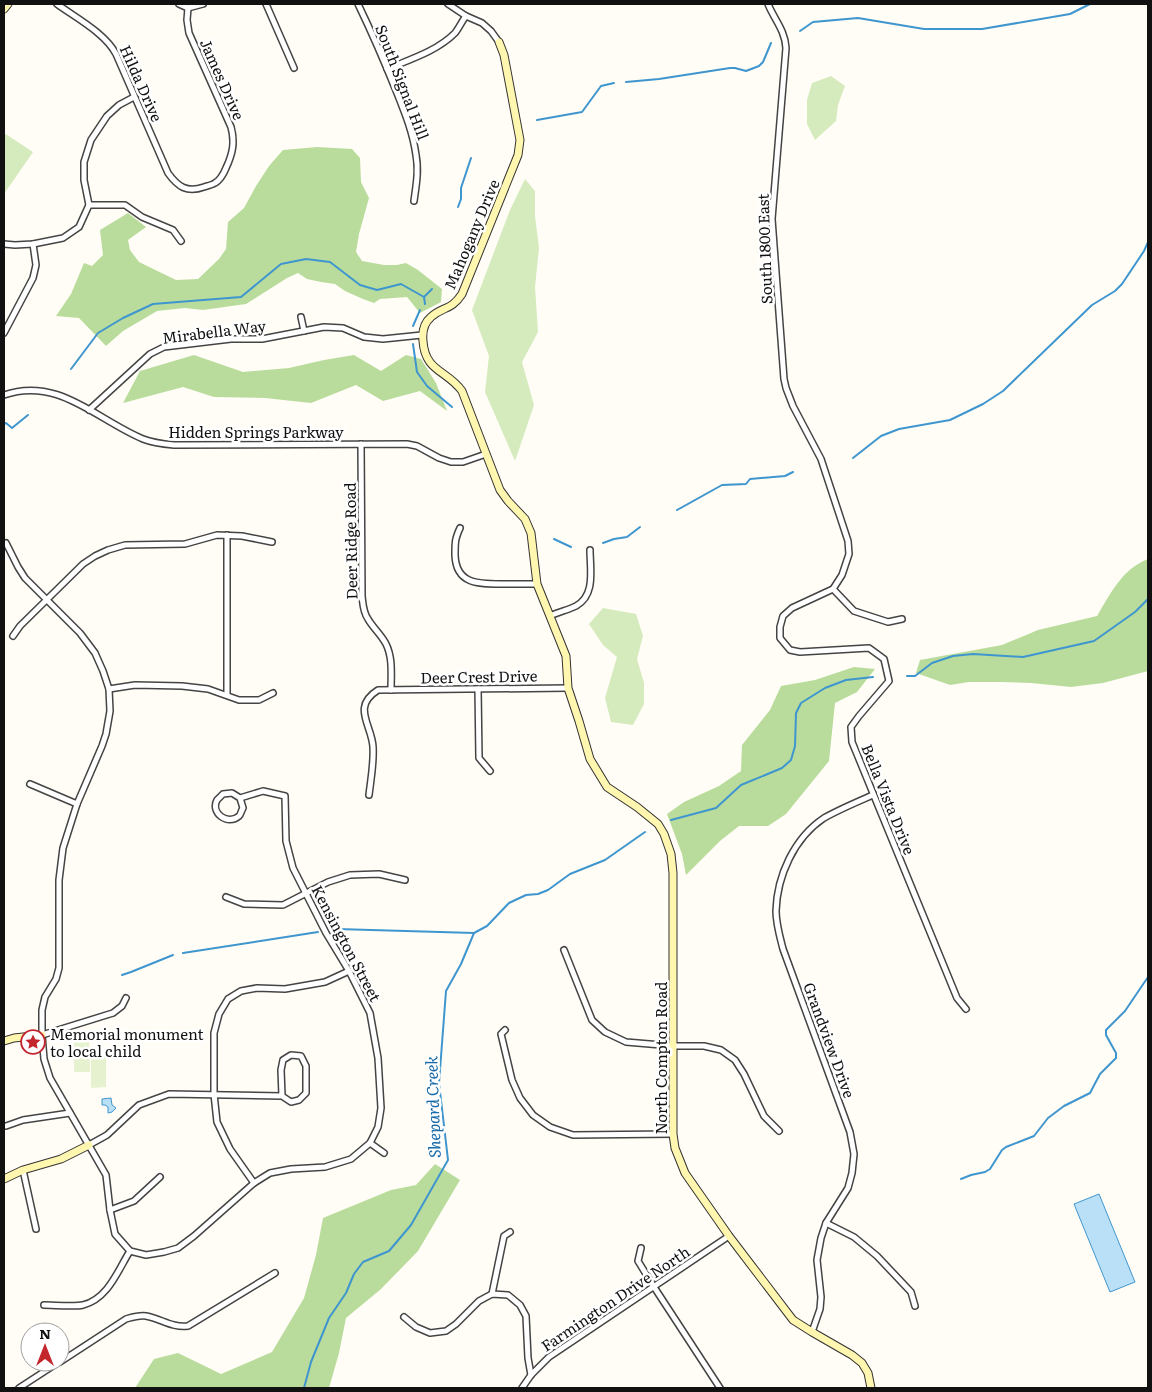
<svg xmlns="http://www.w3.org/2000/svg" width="1152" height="1392" font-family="Literata,serif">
<rect width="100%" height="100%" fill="#fffdf5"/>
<g fill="#d5ebbd">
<path d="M831,76L845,86L838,105L836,121L815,140L807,124V100L812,83Z"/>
<path d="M4,133L33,152L4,194Z"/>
<path d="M525,179L535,191V216L539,248L535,287L538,332L522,362L534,405L515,461L485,392L489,356L472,310L510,210Z"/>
<path d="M603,608L636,614L643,636L637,659L644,683V704L633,725L611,722L605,698L617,657L603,645L589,624Z"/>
</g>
<g fill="#b9dc9c">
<path d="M317,147L352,149L360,158L361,182L369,198L359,234L356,252L362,261L384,265H397L406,263L418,270L442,289L441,302L420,313L407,297L380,299L374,303L363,299L345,291L335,284L321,282L307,279L298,273L287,278L246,304L203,310L185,308L157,311L123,331L106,346L79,318L56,316L71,294L84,263L92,266L103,255L100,230L128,213L146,227L128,240L130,250L139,262L176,280L198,279L219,259L226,249L228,222L244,208L256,186L269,166L283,150Z"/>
<path d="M194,355L243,372L289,368L324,360L354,355L381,371L406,355L421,359L436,383L447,411L420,391L383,401L356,385L311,403L265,398L214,397L183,387L123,403L140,371Z"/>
<path d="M1148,559V671L1103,683L1071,687L1031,683L1001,682H969L950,685L916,673L920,660L1002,645L1038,630L1097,616C1111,593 1122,569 1148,559Z"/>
<path d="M854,667L875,669L857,692L835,703L829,761L786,814L768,826H739L720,841L686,875L682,854L667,814L684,802L719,786L741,771L742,745L770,710L781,686L815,680Z"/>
<path d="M435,1164L460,1180L418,1251L381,1289L346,1318L339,1353L329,1388H135L154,1359L178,1353L221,1374L272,1352L304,1298L316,1255L323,1218L391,1190L416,1185Z"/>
</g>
<g fill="#e6f2cf">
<path d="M74,1039H89L90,1072H74Z"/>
<path d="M106,1055V1087L91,1088V1056Z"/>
</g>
<g fill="#b9e0f7" stroke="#3f96cf">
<path d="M111,1098L112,1105L116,1108L112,1112L108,1113V1107L105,1105H102V1099Z"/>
<path d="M1099,1194L1135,1282L1110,1292L1074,1204Z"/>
</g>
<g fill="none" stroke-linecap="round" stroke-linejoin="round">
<g stroke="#3f96cf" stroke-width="2">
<path d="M800,31L813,22L858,18L924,29H982L1070,14L1090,4"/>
<path d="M626,82L659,79L730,68H735L746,71L759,66L763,62L771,43"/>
<path d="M537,120L582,112L601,86L614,83"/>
<path d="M458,207L461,199V188L471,158"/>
<path d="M424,297L432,289"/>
<path d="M413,326L420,310"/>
<path d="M413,344L417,372L427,386L452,407"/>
<path d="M71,369L98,333L123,318L153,304L241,297L281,264L306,259L330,262L360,285L377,290L401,284L424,297L425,304"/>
<path d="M4,424L6,423L12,428L28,415"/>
<path d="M853,458L881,436L899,429L950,420L983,404L1003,391L1092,305L1115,291L1122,284L1144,251L1148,242"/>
<path d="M677,510L722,485L746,484L750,479L785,476L793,472"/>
<path d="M554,539L571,547"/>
<path d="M603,543L614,539L627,537L640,527"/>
<path d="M907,676H915L932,663L953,656L973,654L1023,657L1094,641L1135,612L1148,599"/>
<path d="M671,820L716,808L741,785L782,768L791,760L795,746L796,713L801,703L825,688L846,680L873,677"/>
<path d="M337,929L474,933L487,926L509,903L526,895L538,894L548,890L570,874L605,860L645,832"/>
<path d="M183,953L318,932"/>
<path d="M122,975L131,972L173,955"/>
<path d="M961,1179L971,1175L985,1172L990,1169L1002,1150L1006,1147L1034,1136L1048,1118L1064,1106L1090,1093L1100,1074L1116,1058V1053L1106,1035V1030L1125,1011L1148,977"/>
<path d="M304,1388L311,1362L329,1318L346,1293L354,1274L363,1262L389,1251L411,1225L448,1160L439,1083L446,991L461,964L474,933"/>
</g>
<g stroke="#444" stroke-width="8">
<g id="street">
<path d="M57,4C76,18 105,33 116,54L168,173C178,187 187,193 204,187C207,186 212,185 215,183C220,180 224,173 226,168C233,153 235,142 231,127L189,33L187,20L188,8"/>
<path d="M179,4L188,8L203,4"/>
<path d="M266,4L294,68"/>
<path d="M358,4C372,33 385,63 397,93C405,113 413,133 416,155C419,171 416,186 414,201"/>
<path d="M448,4L466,16L482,23L491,31L499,42"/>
<path d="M768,4C774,19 785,30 786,48L772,219L784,379L786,388L793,406L821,459L848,541L849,554L842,575L833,589L792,608L783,616L780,627V638L790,650L800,652L869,648L884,659L889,681L859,716L851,727L852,742L957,998L966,1009"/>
<path d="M387,69C411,59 437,51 455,33C459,28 462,21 466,16"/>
<path d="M89,205H125L142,217L173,230L181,241"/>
<path d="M4,244L15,245L33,244L63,238L79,227L89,205L84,180V162L91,140L107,116L119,105L134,97"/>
<path d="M301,317L304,331"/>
<path d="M4,333L33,278L36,265L33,244"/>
<path d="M4,395C58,376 97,420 143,439C153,443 163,444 174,445L407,444L417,446L439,458L451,462H463L486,454"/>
<path d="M89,410L150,354L164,347L231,339H262L324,327L343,328L364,337L383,339L422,335"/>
<path d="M361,444L362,596C363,604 363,612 368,619C373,628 381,634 386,644C393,658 391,675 391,690"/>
<path d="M460,528C455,539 455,542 455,555C456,584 478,584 501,584C513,584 525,584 537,584"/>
<path d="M6,543L18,567L25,578L80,633L95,653L103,671L109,689L110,711L106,734L102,746L77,804L63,848L59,880V968L56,979L45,997L42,1010V1035L44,1059L50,1078L106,1175L110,1210L115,1234L130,1251L146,1255L164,1252L178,1248L194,1236L254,1183L270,1173L291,1169L325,1167L351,1159L370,1143L378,1127L381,1108L378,1058L370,1013L349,971L326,933L293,868L286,841L285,796L263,791L240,798L243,808C241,811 241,814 239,816C228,826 210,813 217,800C219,798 221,796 223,794L232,793L240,798"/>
<path d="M833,589L854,611L888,622L902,619"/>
<path d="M550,616C558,612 568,610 576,606C596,595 590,569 590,550"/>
<path d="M13,636L20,626L83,564L95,556L108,550L125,545L185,544L217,535L242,536L272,542"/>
<path d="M109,689L135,685L182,686L208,689L239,700H259L273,693"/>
<path d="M478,689L479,758L490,771"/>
<path d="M227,695V535"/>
<path d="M30,784L77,804"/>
<path d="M369,795C371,778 374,763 373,747C372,725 351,707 378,690L568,688"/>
<path d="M226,897L244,904L283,905L328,882L350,875L379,874L405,880"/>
<path d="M564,950L592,1020L605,1032L626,1042L673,1046H704L721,1050L735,1060L744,1074L764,1116L779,1131"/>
<path d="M505,1030L501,1034L512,1080L520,1098L533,1115L550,1127L573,1135L673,1134"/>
<path d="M42,1035L113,1013L122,1006L126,998"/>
<path d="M6,1126L23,1120L70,1113"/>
<path d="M370,1143L384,1153"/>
<path d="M89,1145L107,1135L139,1105L169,1094L282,1096L291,1102L299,1100L306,1093V1066L301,1056L291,1055L283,1060L281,1070L282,1096"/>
<path d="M23,1170L36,1229"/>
<path d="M254,1183L230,1149L217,1122L214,1094V1033L219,1014L228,999L241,991L257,988L285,989L325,982L349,971"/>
<path d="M110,1210L134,1201L160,1177"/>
<path d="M826,1223L854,1237L877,1256L911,1292L915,1306"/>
<path d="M641,1248L638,1261L654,1287L720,1388"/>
<path d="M492,1294L504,1236L510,1232"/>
<path d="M44,1305C54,1305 74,1307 83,1305C108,1299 118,1270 130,1251"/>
<path d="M404,1317L416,1327L430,1333L446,1331L456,1324L479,1301L492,1294L508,1295L520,1305L526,1316L528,1358L531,1375"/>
<path d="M812,1332L820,1309L821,1297L817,1260L821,1238L826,1223L848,1188L852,1173L854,1154L850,1132L783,949C780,937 776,924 776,911C777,876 794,838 824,818C840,809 857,802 873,795"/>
<path d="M60,1362L126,1319C133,1317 139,1315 146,1316C162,1319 172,1328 188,1326L275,1273"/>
<path d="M19,1388L59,1362"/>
<path d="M522,1388L531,1375L549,1357L729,1236"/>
</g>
</g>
<g stroke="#333" stroke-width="9">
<g id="secondary">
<path d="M4,9L8,4"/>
<path d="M499,42L504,55L520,140L518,155L462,294C451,311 443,306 431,317C424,323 422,332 423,341C425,372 447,370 462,391L500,490L508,501L525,519L531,533L537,584L566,656L568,688L579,721L590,759L607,787L637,807L658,824L664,834L671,854L673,873V1134L675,1148L685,1173L729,1236L793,1320L812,1332L852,1355L862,1363L868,1373L871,1388"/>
<path d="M4,1041L14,1038L42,1035"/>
<path d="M4,1179L23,1170L61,1159L89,1145"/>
</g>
</g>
<use href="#street" stroke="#fff" stroke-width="5"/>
<use href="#secondary" stroke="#fff6b0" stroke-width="7"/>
</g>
<defs>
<g id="sight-ring" transform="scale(1.25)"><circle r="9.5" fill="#fff" stroke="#c4262e" stroke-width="1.5"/><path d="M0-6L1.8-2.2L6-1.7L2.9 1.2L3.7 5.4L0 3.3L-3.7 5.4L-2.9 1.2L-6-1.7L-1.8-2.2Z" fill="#c4262e"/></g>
</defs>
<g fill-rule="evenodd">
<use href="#sight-ring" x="33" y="1042"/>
</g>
<g text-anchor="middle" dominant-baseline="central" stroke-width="5" stroke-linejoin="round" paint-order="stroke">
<g font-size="15" fill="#111" stroke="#fff">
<text transform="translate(223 79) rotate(66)">James Drive</text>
<text transform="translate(403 82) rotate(69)">South Signal Hill</text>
<text transform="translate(142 83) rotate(66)">Hilda Drive</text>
<text transform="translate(471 234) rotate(-67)">Mahogany Drive</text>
<text transform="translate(764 249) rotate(-92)">South 1800 East</text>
<text transform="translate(214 331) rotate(-7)">Mirabella Way</text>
<text x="256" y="431">Hidden Springs Parkway</text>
<text transform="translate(350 541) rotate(-91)">Deer Ridge Road</text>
<text transform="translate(479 676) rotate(-1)">Deer Crest Drive</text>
<text transform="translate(889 799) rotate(68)">Bella Vista Drive</text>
<text transform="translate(347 943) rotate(62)">Kensington Street</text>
<text transform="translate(830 1040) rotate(70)">Grandview Drive</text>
<text transform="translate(660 1058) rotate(-90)">North Compton Road</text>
<text transform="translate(615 1298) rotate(-34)">Farmington Drive North</text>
</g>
<g font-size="15" fill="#111" stroke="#fff" text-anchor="start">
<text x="50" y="1033">Memorial monument<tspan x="50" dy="17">to local child</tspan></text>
</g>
<g font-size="16" font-style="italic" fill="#1768a6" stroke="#fff">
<text transform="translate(432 1107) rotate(-92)">Shepard Creek</text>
</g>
</g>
<rect width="1152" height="1392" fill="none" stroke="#111111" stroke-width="10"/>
<g transform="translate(45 1347)"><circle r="24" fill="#ffffff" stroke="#a0a0a0"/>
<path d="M0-4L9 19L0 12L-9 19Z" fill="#c4262e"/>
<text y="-8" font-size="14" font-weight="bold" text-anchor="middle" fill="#111111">N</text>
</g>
</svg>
